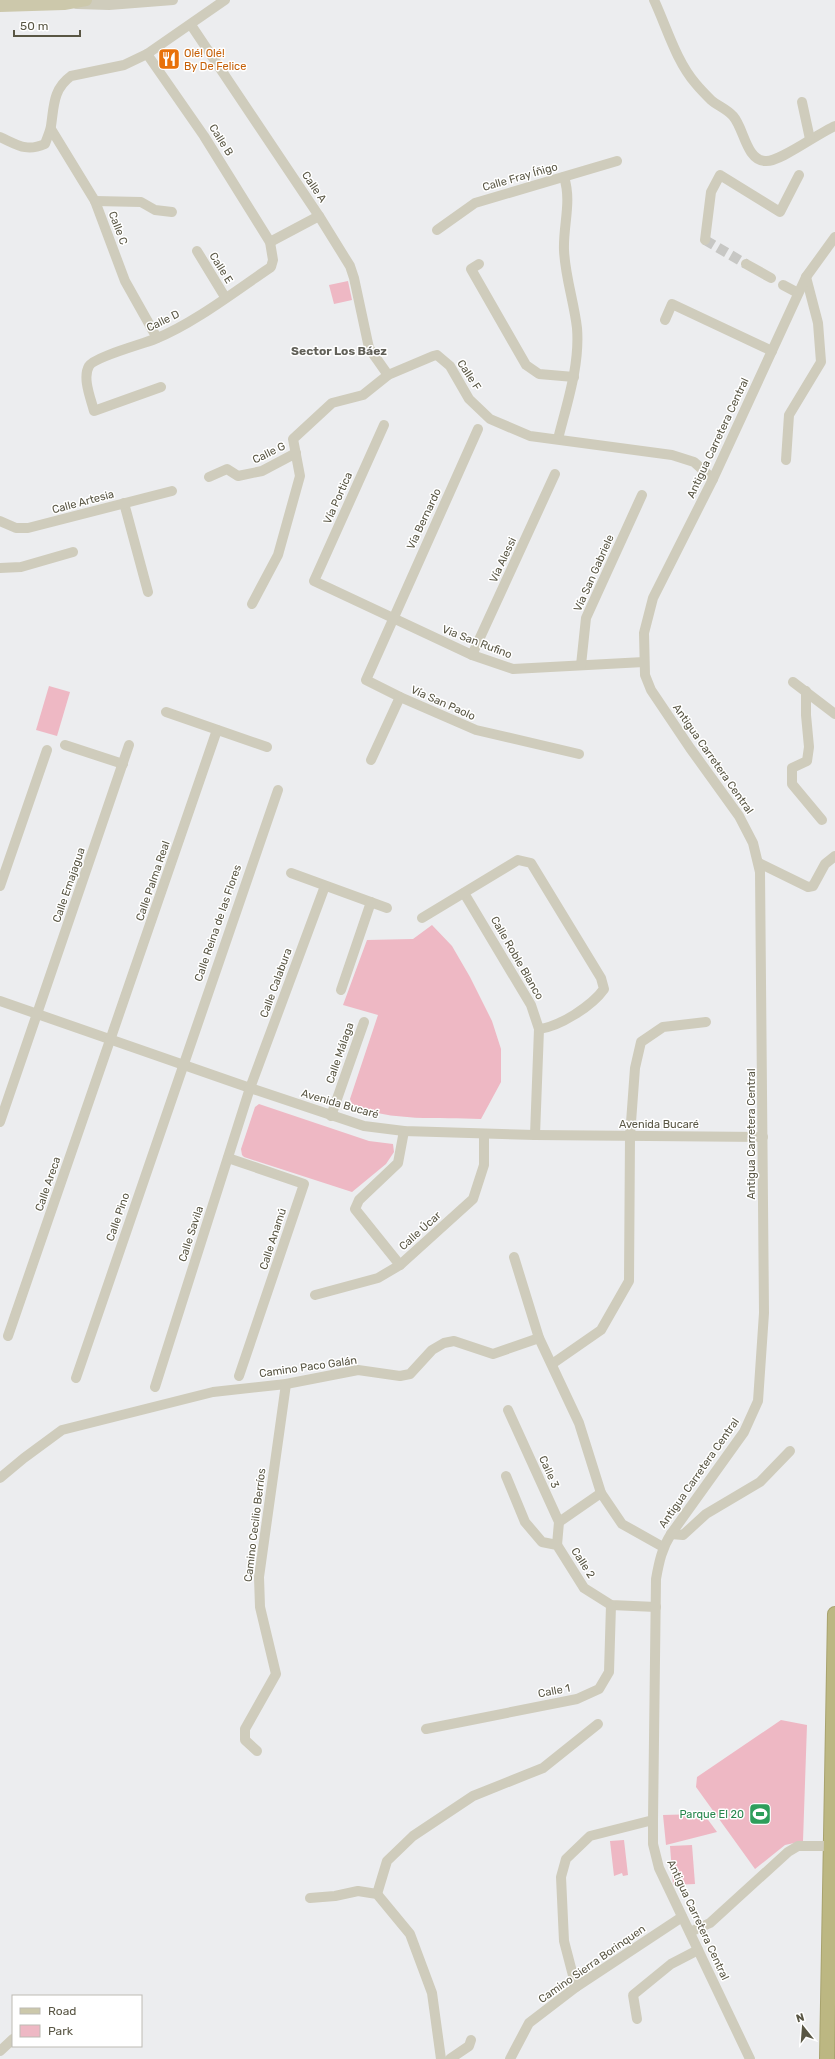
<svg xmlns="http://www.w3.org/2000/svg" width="835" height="2059" font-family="Rubik,sans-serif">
<rect width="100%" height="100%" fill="#ecedef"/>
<g fill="#eeb8c4">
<path d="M348,281L352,300L334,304L329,285Z"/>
<path d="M49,686L70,692L57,736L36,730Z"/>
<path d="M432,925L452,946L470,977L492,1021L501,1049V1082L481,1119C439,1117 391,1122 352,1105L350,1099L378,1015L343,1005L367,940L413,939Z"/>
<path d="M259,1104L369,1141L393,1144L394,1152L386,1164L352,1192L244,1157L242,1155L241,1149L255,1107Z"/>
<path d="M781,1720L807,1725L803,1841L785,1845L755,1869L696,1787L697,1777Z"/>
<path d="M699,1814L706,1817L717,1832L666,1845L663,1815Z"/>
<path d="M624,1840L628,1875L623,1876L622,1873L614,1876L610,1841Z"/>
<path d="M692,1845L695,1884L673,1885L670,1846Z"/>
</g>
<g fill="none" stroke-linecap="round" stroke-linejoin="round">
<path stroke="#c7c7c4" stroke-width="10" stroke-dasharray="10 5" stroke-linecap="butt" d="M705,240L746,264"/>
<g stroke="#a8a36e" stroke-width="16">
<path id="highway" d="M827,2059L835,1614"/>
</g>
<g stroke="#cfccbc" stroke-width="10">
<path d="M654,0C667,28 676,61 696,84C701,90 706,95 711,100C718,106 727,109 733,116C744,128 746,160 765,161C779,163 818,133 835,126"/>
<path d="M77,4L109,5L173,0"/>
<path d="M191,25L319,216L350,266L354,278L369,348L388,375"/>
<path d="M147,54L204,136L270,242L273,260L271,267C237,290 193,324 155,339C143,344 94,357 89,366C82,378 91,399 94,411L161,387"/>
<path d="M802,102L810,139"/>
<path d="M51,129L95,201L125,281L157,338"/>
<path d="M0,137C18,145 26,152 45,144C47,138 50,132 51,126C54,106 53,89 71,76L124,65L147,54L225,0"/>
<path d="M95,201L141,202L155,210L172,212"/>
<path d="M437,230L475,203L617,161"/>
<path d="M705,240L711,192L720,175L780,212L799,175"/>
<path d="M270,242L319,216"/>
<path d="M197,251L225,297"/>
<path d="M479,264L471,269L526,365L539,374L574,377"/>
<path d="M746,264L771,278"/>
<path d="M783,285L798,293"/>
<path d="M665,320L672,304L772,351"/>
<path d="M384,425L314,581L472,655L513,669L644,662"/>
<path d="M478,429L366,680L400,697L476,730L579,754"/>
<path d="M558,439C567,403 580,365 577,328C574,302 565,276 564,250C563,225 572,202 564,177"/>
<path d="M786,460L789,415L821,362L818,323L806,277"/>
<path d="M209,477L227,469L238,476L262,471L296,453"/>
<path d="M124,503L148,592"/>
<path d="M0,521L16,528H28L172,491"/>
<path d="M0,568L21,567L73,552"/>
<path d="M252,604L278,555L300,476L293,439L332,403L363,395L388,375L433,356L437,355L450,366L469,399L490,419L530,436L672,455L694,462L713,479"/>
<path d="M472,655L555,474"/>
<path d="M581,665L586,618L642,495"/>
<path d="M793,682L835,714"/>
<path d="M806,691V715L809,747L807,761L792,768V784L822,820"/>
<path d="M166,712L267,747"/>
<path d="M65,745L123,764"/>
<path d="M371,760L400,697"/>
<path d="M759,863L808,887L813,886L825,864L835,856"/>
<path d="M291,873L387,908"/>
<path d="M0,886L47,750"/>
<path d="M464,893L531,1005L539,1029L535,1135"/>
<path d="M422,918L518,860L531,863L601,978L604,989C592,1006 559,1027 539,1029"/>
<path d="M341,990L371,902"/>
<path d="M0,1001L250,1088L364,1126L404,1131L535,1135L763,1137"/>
<path d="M331,1116L364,1022"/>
<path d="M0,1122L129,745"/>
<path d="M228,1158L304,1184L239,1376"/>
<path d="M514,1257L539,1338L579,1423L601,1493L622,1524L663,1547"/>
<path d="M400,1265L355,1209L359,1200L398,1163L404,1131"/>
<path d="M315,1295L378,1278L400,1265L473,1199L484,1165V1134"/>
<path d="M8,1336L217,730"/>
<path d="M552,1364L601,1330L629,1281L630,1136L635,1068L641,1042L663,1027L706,1022"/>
<path d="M76,1378L278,790"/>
<path d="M155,1387L250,1088L325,886"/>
<path d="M508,1410L559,1522L557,1545"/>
<path d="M506,1476L525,1522L542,1542L557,1545L584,1588L611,1605L656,1607"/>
<path d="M0,1478L24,1458L62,1430L213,1392L286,1384L358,1370L400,1376L410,1374L432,1350L444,1343L454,1341L493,1354L539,1338"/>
<path d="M559,1522L601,1493"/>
<path d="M671,1534L683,1535L706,1514L760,1482L790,1451"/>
<path d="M426,1729L577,1699L599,1689L609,1672L611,1605"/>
<path d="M257,1751L245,1740V1729L276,1674L260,1607L259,1577L286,1384"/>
<path d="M377,1894L387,1861L413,1836L473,1796L543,1768L598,1724"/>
<path d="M310,1898L335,1896L358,1891L377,1894L410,1934L432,1993L441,2059"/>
<path d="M690,1932L710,1923L788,1852L798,1846H830"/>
<path d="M576,1987L564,1941L561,1877L566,1859L590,1836L653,1820"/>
<path d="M637,2019L633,1995L671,1964L698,1950"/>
<path d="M0,2051L13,2039"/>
<path d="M450,2059L469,2046L471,2040"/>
<path d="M510,2059L529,2023L576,1987L682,1917"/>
<path d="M750,2059L659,1868L653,1844V1820L656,1579C659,1562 662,1548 671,1534L744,1432L758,1401L764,1313L760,872L753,843L739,816L690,748L651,690L645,675L644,633L653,598L713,479L806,277L835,237"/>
</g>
<path stroke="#ccc8ab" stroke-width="12" d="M0,6L64,4L86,0"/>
<use href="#highway" stroke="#bcb782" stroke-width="14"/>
</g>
<defs>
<g id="restaurant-square" transform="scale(1.15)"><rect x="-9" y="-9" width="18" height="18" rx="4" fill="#e8710a" stroke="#fff"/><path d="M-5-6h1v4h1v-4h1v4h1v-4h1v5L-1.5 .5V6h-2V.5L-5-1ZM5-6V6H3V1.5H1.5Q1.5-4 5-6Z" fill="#fff"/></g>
<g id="stadium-square" transform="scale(1.15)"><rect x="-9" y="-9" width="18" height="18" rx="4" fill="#2e9e5b" stroke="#fff"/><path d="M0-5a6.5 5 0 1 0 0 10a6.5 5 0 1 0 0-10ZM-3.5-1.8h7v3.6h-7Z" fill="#fff"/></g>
</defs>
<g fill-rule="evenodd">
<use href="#restaurant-square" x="169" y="59"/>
<use href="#stadium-square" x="760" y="1814"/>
</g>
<g text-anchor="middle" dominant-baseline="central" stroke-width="3" stroke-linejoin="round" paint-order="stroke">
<g font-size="11" fill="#c56008" stroke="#fff" text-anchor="start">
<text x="184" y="53">Olé! Olé!<tspan x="184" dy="13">By De Felice</tspan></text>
</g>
<g font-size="11" fill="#595644" stroke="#fff">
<text transform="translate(221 140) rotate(58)">Calle B</text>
<text transform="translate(520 177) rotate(-16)">Calle Fray Íñigo</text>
<text transform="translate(314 187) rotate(56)">Calle A</text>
<text transform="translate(118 228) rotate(69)">Calle C</text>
<text transform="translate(221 268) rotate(58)">Calle E</text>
<text transform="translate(163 321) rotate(-26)">Calle D</text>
<text transform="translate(469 375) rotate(57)">Calle F</text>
<text transform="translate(718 438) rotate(-65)">Antigua Carretera Central</text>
<text transform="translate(269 453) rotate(-26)">Calle G</text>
<text transform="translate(338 498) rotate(-66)">Vía Portica</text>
<text transform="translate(83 502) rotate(-15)">Calle Artesia</text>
<text transform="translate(424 519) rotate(-65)">Vía Bernardo</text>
<text transform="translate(503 560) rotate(-65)">Vía Alessi</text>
<text transform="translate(594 573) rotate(-66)">Vía San Gabriele</text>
<text transform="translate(477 642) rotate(21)">Via San Rufino</text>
<text transform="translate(443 703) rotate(24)">Vía San Paolo</text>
<text transform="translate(713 759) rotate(55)">Antigua Carretera Central</text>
<text transform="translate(153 881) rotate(-71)">Calle Palma Real</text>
<text transform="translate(69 885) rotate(-71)">Calle Emajagua</text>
<text transform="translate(218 923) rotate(-71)">Calle Reina de las Flores</text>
<text transform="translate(517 958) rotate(60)">Calle Roble Blanco</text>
<text transform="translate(276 983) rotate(-70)">Calle Calabura</text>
<text transform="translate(340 1053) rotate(-71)">Calle Málaga</text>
<text transform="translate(340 1104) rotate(16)">Avenida Bucaré</text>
<text x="659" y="1124">Avenida Bucaré</text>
<text transform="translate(751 1134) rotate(-90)">Antigua Carretera Central</text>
<text transform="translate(48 1184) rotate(-71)">Calle Areca</text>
<text transform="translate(118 1217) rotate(-71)">Calle Pino</text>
<text transform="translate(420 1231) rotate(-42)">Calle Úcar</text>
<text transform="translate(191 1234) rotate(-72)">Calle Savila</text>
<text transform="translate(273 1239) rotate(-72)">Calle Anamú</text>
<text transform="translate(308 1367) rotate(-8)">Camino Paco Galán</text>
<text transform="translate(549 1472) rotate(66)">Calle 3</text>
<text transform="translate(699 1473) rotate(-55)">Antigua Carretera Central</text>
<text transform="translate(255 1525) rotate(-83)">Camino Cecilio Berríos</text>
<text transform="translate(583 1563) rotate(57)">Calle 2</text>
<text transform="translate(554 1691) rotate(-11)">Calle 1</text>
<text transform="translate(698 1920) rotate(65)">Antigua Carretera Central</text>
<text transform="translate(592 1964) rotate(-35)">Camino Sierra Borinquen</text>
</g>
<g font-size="11" fill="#27864d" stroke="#fff" text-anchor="end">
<text x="744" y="1814">Parque El 20</text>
</g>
<g font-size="12" font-weight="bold" fill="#616058" stroke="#fff">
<text x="339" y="351">Sector Los Báez</text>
</g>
</g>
<rect x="12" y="1995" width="130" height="52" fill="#ffffff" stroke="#bdbbb4"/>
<rect x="20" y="2008" width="20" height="6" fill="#ccc8ab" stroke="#bdbbb4"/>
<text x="48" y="2015" font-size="12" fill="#595644">Road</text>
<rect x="20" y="2025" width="20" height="12" fill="#eeb8c4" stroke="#bdbbb4"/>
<text x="48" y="2035" font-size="12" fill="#595644">Park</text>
<g transform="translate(803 2027) rotate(343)" stroke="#ffffff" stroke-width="3" paint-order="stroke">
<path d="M0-3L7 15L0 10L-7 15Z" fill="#595644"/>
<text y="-6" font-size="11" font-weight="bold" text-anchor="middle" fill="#595644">N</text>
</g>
<path d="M14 30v6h66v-6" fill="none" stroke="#595644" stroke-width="2"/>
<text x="20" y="30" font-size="12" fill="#595644" stroke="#ffffff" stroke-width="3" paint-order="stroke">50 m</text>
</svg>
